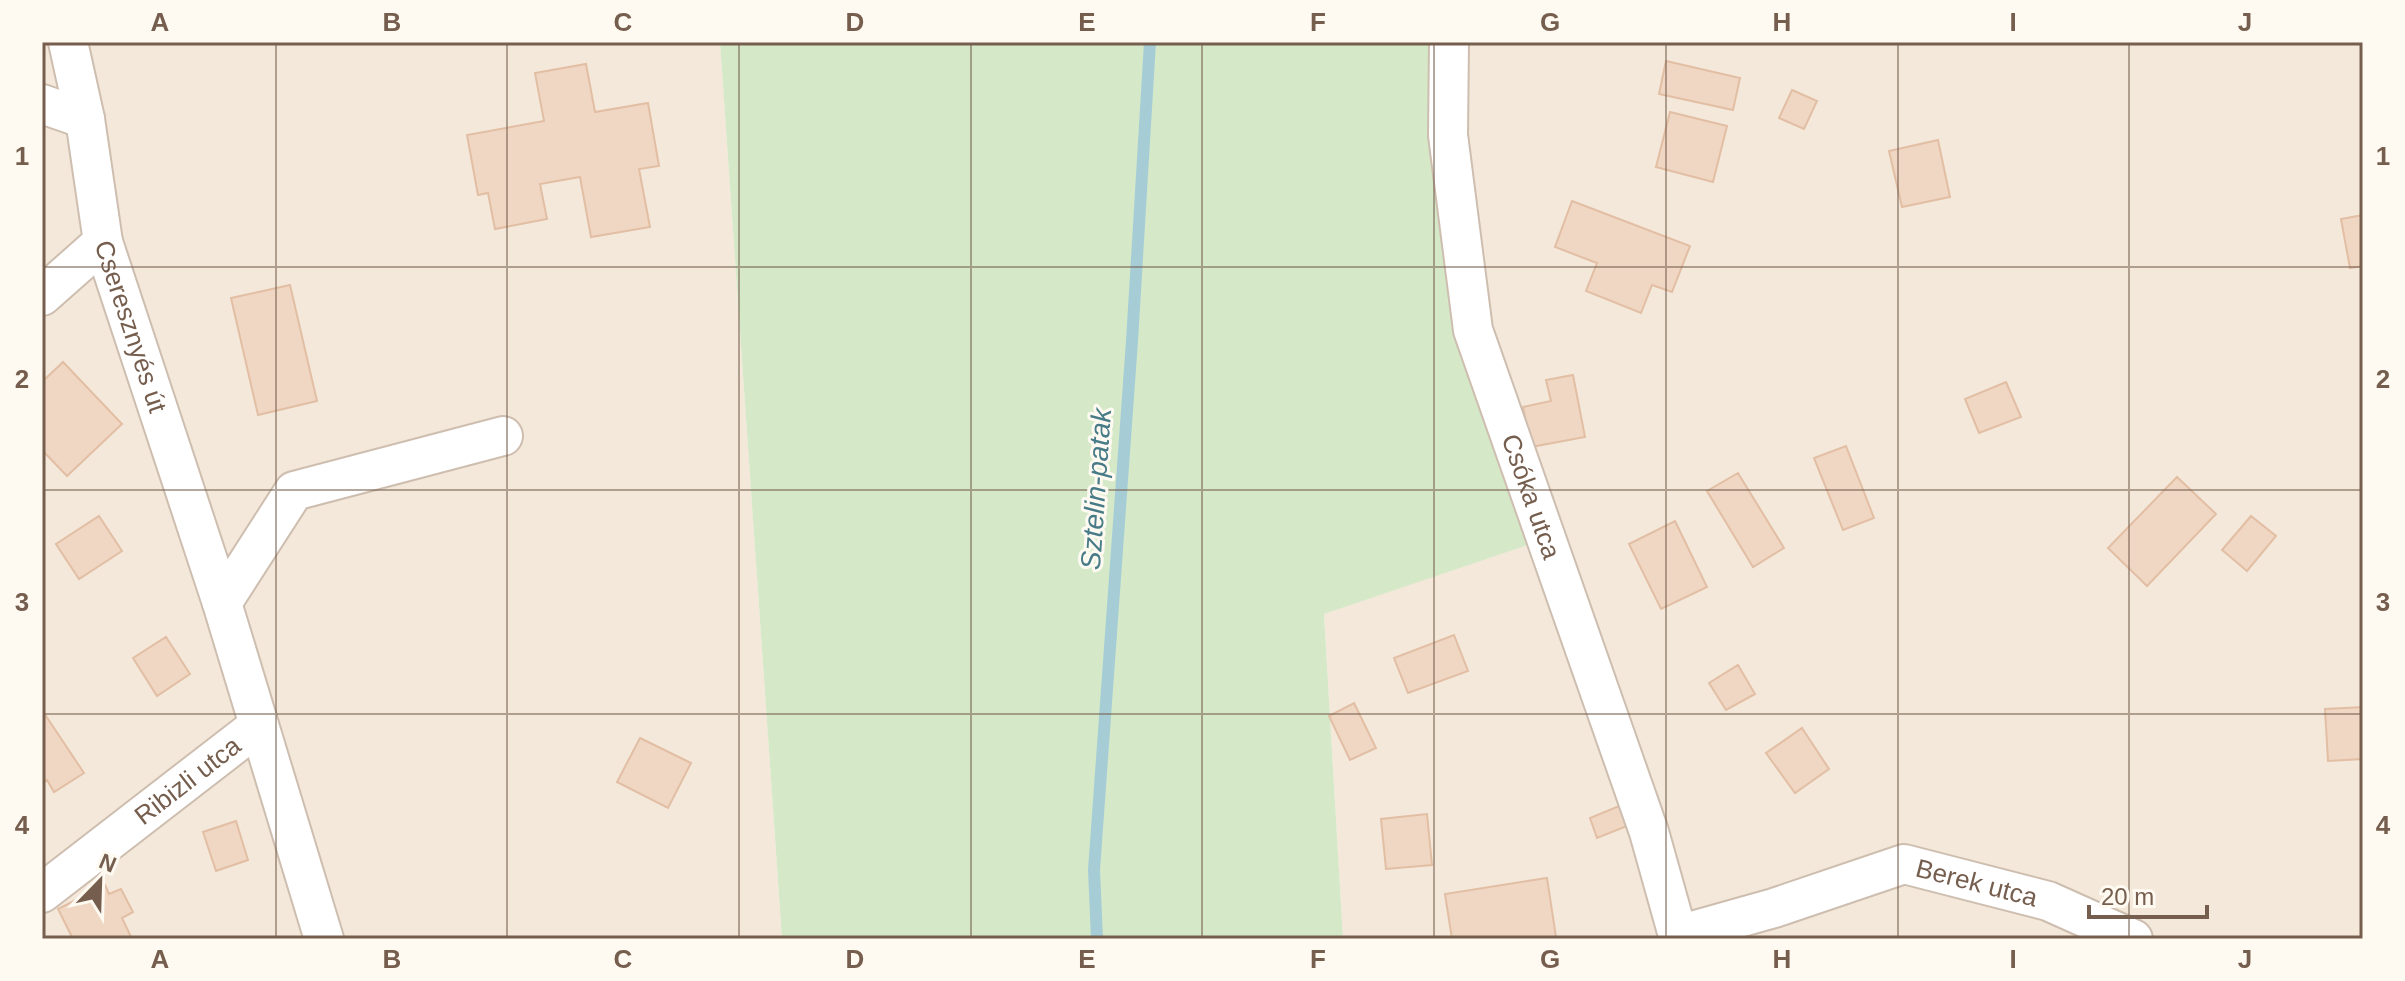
<svg xmlns="http://www.w3.org/2000/svg" width="2405" height="981" font-family="Helvetica,sans-serif">
<rect width="100%" height="100%" fill="#fcf6eb"/>
<path fill="#f3e8d9" d="M42 42H720L782 939H42Z
M1449 42H2363V939H1343L1324 614 1548 537 1473 330Z"/>
<path fill="#d5e9c9" d="M720 42H1449L1473 330 1548 538 1324 614 1343 939H782Z"/>
<g fill="none" stroke-linecap="round" stroke-linejoin="round">
<path stroke="#a6cdd6" stroke-width="12" d="M1097 939 1094 870 1132 341 1150 42"/>
</g>
<path fill="#f0d7c3" stroke="#e2bea4" stroke-width="2" d="M1666 61 1740 78 1733 110 1659 94Z
M586 64 595 112 648 103 659 166 639 169 650 227 591 237 580 177 540 184 547 219 495 229 488 193 478 195 467 135 544 121 535 73Z
M1792 90 1817 101 1804 129 1779 118Z
M1670 112 1727 126 1713 182 1656 167Z
M1938 140 1950 197 1902 207 1889 151Z
M1572 201 1690 246 1672 292 1652 285 1641 313 1586 291 1597 263 1555 247Z
M2363 215V266L2350 268 2341 219Z
M290 285 317 401 258 415 231 298Z
M63 362 122 424 67 476 42 450V382Z
M1573 375 1585 437 1531 447 1523 407 1551 401 1546 380Z
M2006 382 2021 417 1979 433 1965 399Z
M1846 446 1874 518 1843 530 1814 458Z
M1738 473 1784 548 1753 567 1707 491Z
M2177 477 2216 514 2147 586 2108 548Z
M99 516 122 551 79 579 56 544Z
M2251 516 2276 536 2247 571 2222 550Z
M1675 521 1707 587 1661 609 1629 544Z
M1454 635 1468 671 1408 693 1394 658Z
M166 637 190 674 157 696 133 658Z
M1738 665 1755 694 1726 710 1709 683Z
M1354 703 1376 748 1350 760 1329 716Z
M2363 707V759L2328 761 2325 709Z
M44 713 84 773 54 792 47 780 42 783V715Z
M1802 728 1829 769 1795 793 1766 753Z
M640 738 691 763 668 808 617 782Z
M1619 806 1627 826 1597 838 1590 818Z
M1427 814 1432 865 1386 869 1381 819Z
M236 821 248 860 216 871 203 832Z
M1547 878 1556 937 1452 939 1445 894Z
M105 885 109 894 121 889 133 912 122 918 132 939H73L58 909Z"/>
<g fill="none" stroke-linecap="round" stroke-linejoin="round">
<defs>
<g id="street">
<path id="s1" d="M68 42 85 119 103 242 222 603 324 939"/>
<path id="s2" d="M1449 42 1448 135 1473 330 1649 832 1679 939"/>
<path d="M42 104 85 119"/>
<path d="M42 296 103 242"/>
<path d="M222 603 294 491 503 436"/>
<path id="s3" d="M42 893 258 726"/>
<path id="s4" d="M1678 935 1774 908 1904 864 2048 901 2133 939"/>
</g>
</defs>
<use href="#street" stroke="#cebeb0" stroke-width="42"/>
<use href="#street" stroke="#fff" stroke-width="38"/>
</g>
<path fill="none" stroke="#765e4e" stroke-width="2" stroke-opacity="0.55" d="M276 42V939M507 42V939M739 42V939M971 42V939M1202 42V939M1434 42V939M1666 42V939M1898 42V939M2129 42V939M42 267H2363M42 490H2363M42 714H2363"/>
<g text-anchor="middle" dominant-baseline="central" stroke-width="6" stroke-linejoin="round" paint-order="stroke">
<g font-size="26" fill="#765e4e" stroke="#fefaf1">
<text stroke="none"><textPath href="#s1" startOffset="292">Cseresznyés út</textPath></text>
<text stroke="none"><textPath href="#s2" startOffset="466">Csóka utca</textPath></text>
<text stroke="none"><textPath href="#s3" startOffset="184">Ribizli utca</textPath></text>
<text stroke="none"><textPath href="#s4" startOffset="312">Berek utca</textPath></text>
</g>
<g font-size="28" font-style="italic" fill="#487b88" stroke="#fefaf1">
<text transform="translate(1096 489) rotate(-86)">Sztelin-patak</text>
</g>
</g>
<rect width="2405" height="981" fill="none" stroke="#fefaf1" stroke-width="88"/>
<g transform="translate(100 881) rotate(23)" stroke="#fefaf1" stroke-width="6" paint-order="stroke">
<path d="M0-6L14 30L0 20L-14 30Z" fill="#765e4e"/>
<text y="-12" font-size="22" font-weight="bold" text-anchor="middle" fill="#765e4e">N</text>
</g>
<path d="M2089 905v12h118v-12" fill="none" stroke="#765e4e" stroke-width="4"/>
<text x="2101" y="905" font-size="24" fill="#765e4e" stroke="#fefaf1" stroke-width="6" paint-order="stroke">20 m</text>
<rect x="44" y="44" width="2317" height="893" fill="none" stroke="#765e4e" stroke-width="3"/>
<g font-size="26" text-anchor="middle" font-weight="bold" fill="#765e4e">
<text x="160" y="31">A</text>
<text x="392" y="31">B</text>
<text x="623" y="31">C</text>
<text x="855" y="31">D</text>
<text x="1087" y="31">E</text>
<text x="1318" y="31">F</text>
<text x="1550" y="31">G</text>
<text x="1782" y="31">H</text>
<text x="2013" y="31">I</text>
<text x="2245" y="31">J</text>
<text x="22" y="165">1</text>
<text x="2383" y="165">1</text>
<text x="22" y="388">2</text>
<text x="2383" y="388">2</text>
<text x="22" y="611">3</text>
<text x="2383" y="611">3</text>
<text x="22" y="834">4</text>
<text x="2383" y="834">4</text>
<text x="160" y="968">A</text>
<text x="392" y="968">B</text>
<text x="623" y="968">C</text>
<text x="855" y="968">D</text>
<text x="1087" y="968">E</text>
<text x="1318" y="968">F</text>
<text x="1550" y="968">G</text>
<text x="1782" y="968">H</text>
<text x="2013" y="968">I</text>
<text x="2245" y="968">J</text>
</g>
</svg>
